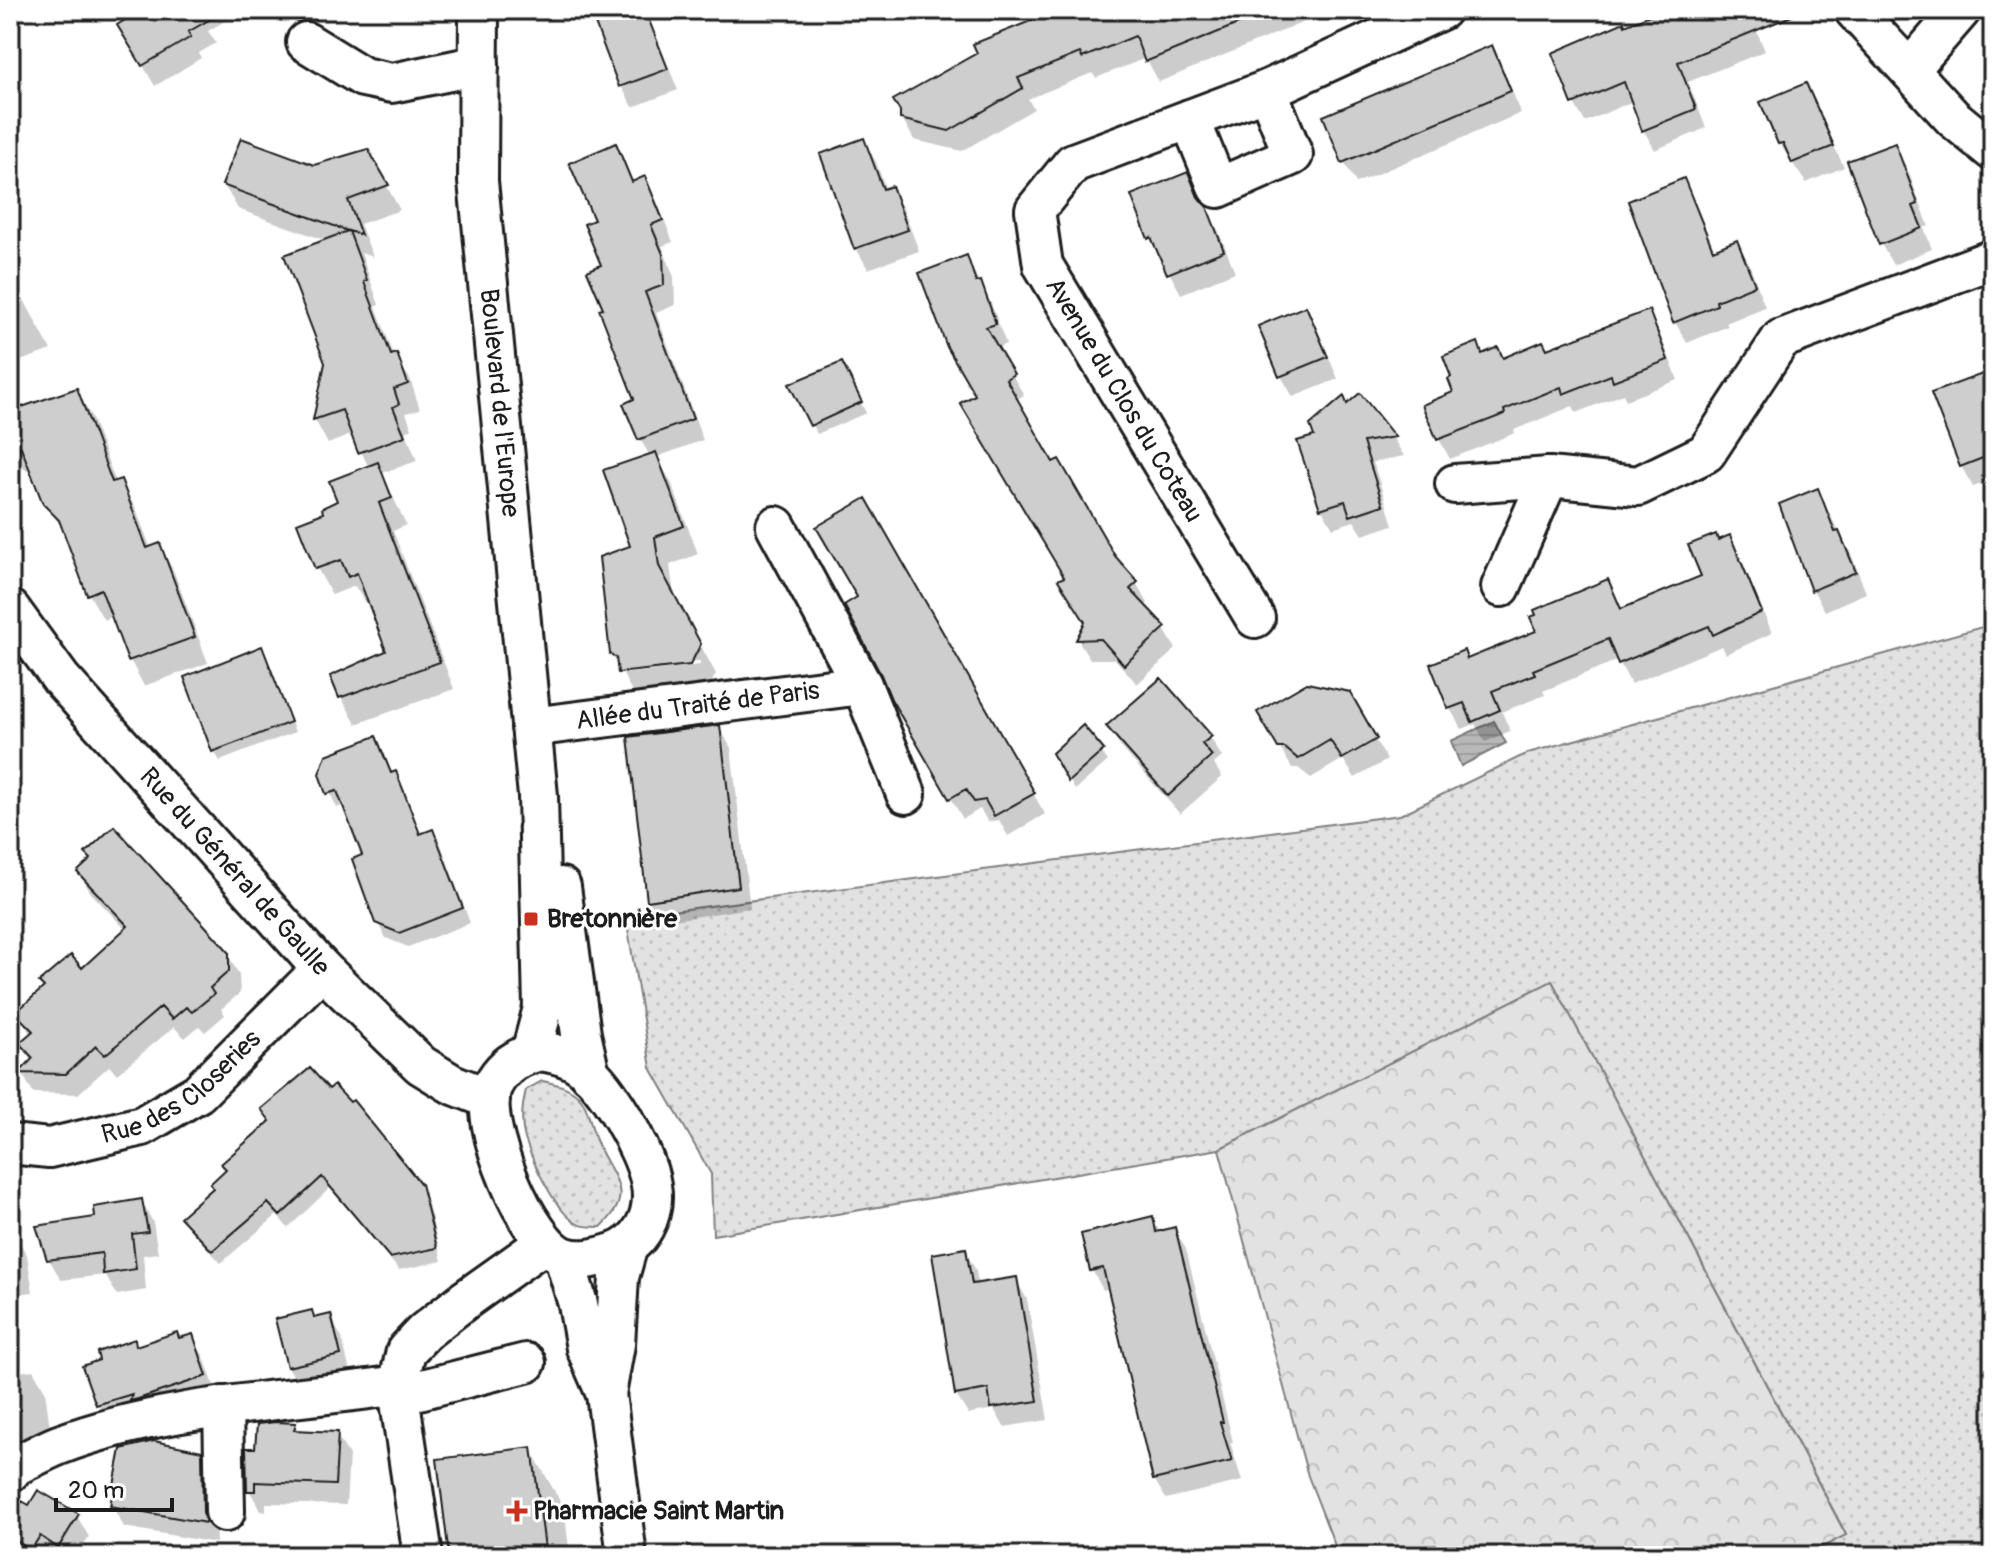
<svg xmlns="http://www.w3.org/2000/svg" width="2003" height="1566" font-family="Pangolin,sans-serif">
<defs>
<pattern id="green-dots" width="8" height="8" patternUnits="userSpaceOnUse" patternTransform="scale(2)"><rect width="8" height="8" fill="#e2e2e2"/><path d="M2 2h.1M6 6h.1" fill="none" stroke="#c1c1c1" stroke-width="1.8" stroke-linecap="round"/></pattern>
<pattern id="forest-crowns" width="20" height="18" patternUnits="userSpaceOnUse" patternTransform="scale(2)"><rect width="20" height="18" fill="#e2e2e2"/><path d="M2 6a3 3 0 1 1 6 0M12 15a3 3 0 1 1 6 0" fill="none" stroke="#c1c1c1"/></pattern>
<pattern id="water-rules" width="6" height="5" patternUnits="userSpaceOnUse" patternTransform="scale(2)"><rect width="6" height="5" fill="#b8b8b8"/><path d="M0 2.5h6" fill="none" stroke="#9e9e9e"/></pattern>
</defs>
<rect width="100%" height="100%" fill="#fff"/>
<filter id="ink" filterUnits="userSpaceOnUse"><feTurbulence type="fractalNoise" baseFrequency=".0125" numOctaves="2"/><feDisplacementMap in="SourceGraphic" scale="16" xChannelSelector="R" yChannelSelector="G"/><feConvolveMatrix kernelMatrix="1 2 1 2 8 2 1 2 1" color-interpolation-filters="sRGB"/></filter>
<g filter="url(#ink)">
<path fill="url(#green-dots)" stroke="#7f7f7f" stroke-width="2" d="M1993 624V1556H1805L1846 1534 1552 981 1219 1149 713 1235 711 1174 651 1068 626 917 1400 815 1528 753Z
M542 1081C556 1084 572 1087 581 1099 589 1109 591 1128 596 1140 611 1177 638 1193 601 1227 593 1226 583 1228 576 1223 555 1210 533 1163 525 1139 520 1122 522 1106 526 1090Z"/>
<path fill="url(#forest-crowns)" stroke="#7f7f7f" stroke-width="2" d="M1552 981 1846 1535 1805 1556H1339L1308 1476 1219 1149Z"/>
<path fill="url(#water-rules)" stroke="#7a7a7a" stroke-width="2" d="M1494 721 1506 743 1461 766 1451 741Z"/>
<path fill="#0003" fill-rule="evenodd" d="M122 10H243L208 31 216 43 199 53 201 58 155 86 120 26 128 21Z
M602 10H645L678 90 633 107 621 86Z
M796 10H812L798 15Z
M1064 10H1333L1159 82 1146 58 1096 78 1092 73 1028 99 1034 109 962 151 914 140 902 118Z
M1667 10H1748L1765 51 1688 82 1706 128 1655 150 1644 131 1633 101 1585 122 1574 103 1554 54Z
M1491 48 1503 69 1521 113 1356 183 1344 162Z
M1805 86 1844 167 1806 183 1779 143Z
M864 141 876 162 886 190 891 188 903 209 919 251 868 269 856 248Z
M1894 145 1906 166 1929 226 1924 228 1932 249 1893 265 1881 244Z
M615 146 634 183 644 179 656 199 673 242 662 246 674 277 675 305 656 313 703 440 657 457 671 482 698 554 670 565 674 596 716 674 706 692 636 700 612 653 650 456 640 439 637 400 605 309 604 266 596 221ZM700 661V665L624 674V670Z
M367 151 400 210 360 224 373 257 361 253 379 305 376 306 394 356 410 379 420 409 406 413 412 428 406 432 417 461 382 473 406 525 393 531 454 689 356 724 341 697 389 652 369 601 365 603 355 586 332 595 317 568 326 514 340 503 369 468 353 434 328 444 315 420 327 363V241L238 209 224 185 314 167Z
M1187 174 1218 230 1235 272 1181 294 1150 238 1134 196Z
M1683 181 1695 202 1715 251 1737 242 1749 263 1765 307 1726 323 1728 326 1687 343 1675 322Z
M966 258 991 303 1006 344 996 348 1024 395 1015 400 1052 465 1113 557 1136 583 1148 603 1144 607 1164 629 1176 649 1137 684 1115 659H1090L1078 640 1087 623 977 396Z
M10 274 51 350 15 363 10 353Z
M1305 309 1317 330 1338 379 1293 397 1281 376 1260 328Z
M1648 312 1659 332 1678 380 1626 400 1623 394 1576 413 1573 406 1514 430 1515 433 1450 459 1439 439 1477 345 1483 356 1504 360 1547 351Z
M847 375 866 413 817 434 812 425Z
M1984 375 1993 391V480L1973 487 1961 466Z
M76 390 91 416 116 483 121 481 135 507 151 549 160 546 174 572 208 663 144 686 130 660 113 616 104 620 89 594 68 537 45 503 33 471 15 466 10 458V413Z
M1359 396 1393 438 1404 456 1373 462 1393 525 1363 535 1354 521 1333 528 1322 509 1300 442 1316 437Z
M1817 491 1851 554 1866 593 1825 611 1813 590Z
M865 501 1045 814 1008 836 999 820 988 822 980 809 963 819 893 698 859 598Z
M1729 538 1741 558 1772 633 1726 654 1722 646 1631 684 1618 660 1543 691 1545 695 1502 712 1510 731 1485 742 1475 724 1462 729 1450 709 1432 665 1468 661 1538 632 1607 581 1623 611 1703 577 1718 542Z
M262 649 295 732 220 761 214 751Z
M1349 694 1387 760 1355 778 1343 759 1311 778 1298 768H1292L1259 713Z
M1109 726 1210 737 1222 757 1214 764 1222 777 1180 814 1120 746Z
M719 727 731 748 750 908 661 922 649 901Z
M1083 728 1108 761 1075 790 1054 754Z
M376 738 392 774 395 773 404 788 421 835 432 831 441 845 470 923 408 947 386 938 377 922 364 856 344 805 337 808 321 774Z
M88 854 227 953 239 975 240 993 221 1009 225 1015 205 1032 199 1026 185 1038 174 1027 117 1074 109 1066 78 1094 33 1093 22 1073 32 1062 21 1044 31 1035 18 1013 45 989 41 983 82 970 126 930 91 893 79 873 92 861Z
M328 1092 419 1186 427 1200 442 1261 399 1270 330 1188 288 1228 277 1215 221 1263 190 1230 183 1217Z
M141 1201 153 1222 158 1253 143 1255 146 1290 117 1295 105 1275 61 1280 49 1259 97 1218Z
M1152 1219 1160 1233 1174 1229 1186 1249 1233 1442H1230L1242 1481 1166 1499 1154 1479 1110 1288 1103 1290 1092 1270Z
M10 1229H12L27 1255 33 1292 10 1295Z
M964 1250 976 1270 978 1285 1016 1280 1027 1299 1048 1420 1004 1427 994 1409 968 1414 956 1395Z
M311 1312 316 1320 330 1317 342 1338 351 1376 301 1388 288 1367 277 1320Z
M192 1336 204 1357 218 1397 110 1425 98 1404 102 1361 134 1342 137 1347Z
M33 1370 45 1391 51 1435 10 1441V1373Z
M295 1425 299 1432 336 1434 349 1455 346 1505 266 1503V1512L261 1511 249 1490 257 1450Z
M531 1450 564 1508 570 1556H451Z
M201 1453 213 1474 216 1543 124 1527 112 1506Z
M30 1508 77 1516 89 1537 77 1556H21L17 1554 10 1541V1524Z"/>
<path fill="#cecece" stroke="#1c1c1c" stroke-width="2" d="M141 10H226L188 32 191 37 142 66 117 25Z
M590 10H645L668 69 619 87Z
M1058 10H1270V11L1145 62 1135 36 1082 58 1080 53 1018 78 1023 88 949 131 900 119V111L893 100 977 53 973 44Z
M1662 10H1804V11L1678 62 1696 109 1642 131 1624 82 1572 104 1552 53 1624 22 1625 25Z
M1492 45 1511 91 1342 163 1323 116Z
M1806 83 1834 146 1792 163 1783 143 1778 144 1760 102Z
M241 138 314 165 368 149 389 185 348 200 361 235 349 231 367 280 364 282 391 355 397 353 408 384 394 389 399 404 393 407 405 436 358 453 342 410 313 420 325 363 284 255 348 231 222 185Z
M864 138 883 189 892 186 908 230 854 249 820 154Z
M616 143 632 182 645 176 663 220 651 225 663 254 664 285 645 292 693 419 638 440 623 404 634 399 599 309 603 308 587 271 601 265 584 224 594 220 569 163Z
M1895 143 1918 204 1913 206 1922 228 1879 245 1847 161Z
M1188 172 1198 197 1207 207 1224 251 1167 274 1151 237 1148 239 1131 195Z
M1684 178 1713 250 1737 240 1755 285 1716 301 1717 305 1673 323 1628 201Z
M967 255 976 282 981 281 996 324 986 327 1014 374 1006 379 1053 462 1059 459 1115 556 1138 582 1130 589 1166 627 1124 665 1101 639 1076 640 1085 622 1058 580 1064 577 960 403 975 395 947 347 919 273Z
M1306 306 1328 357 1279 377 1258 326Z
M1649 310 1668 360 1613 381 1611 375 1563 394 1561 387 1504 410 1505 414 1437 440 1422 405 1453 392 1448 379 1451 377 1443 356 1478 342 1482 354 1498 347 1503 358 1543 341 1547 349Z
M842 362 862 402 810 426 789 384Z
M1985 373 1993 394V454L1960 467 1931 393Z
M77 388 112 482 121 479 147 548 160 543 195 637 128 661 101 589 87 595 59 520 43 504 21 447 10 444V411Z
M1360 393 1395 437 1363 442 1383 505 1350 516 1345 501 1320 509 1297 441 1314 436 1310 425 1344 396 1347 404Z
M656 452 684 526 655 537 659 566 701 644 690 665 618 673 616 658 610 654 599 557 630 546 603 470Z
M378 462 392 498 379 503 440 662 339 698 330 676 386 651 357 573 348 577 341 560 315 569 297 523 323 513 322 508 337 501 329 481Z
M1818 488 1835 532 1839 531 1856 572 1811 591 1779 504Z
M866 498 1035 793 994 816 985 800 974 802 966 789 949 799 891 699 881 675 844 605 857 597 816 527Z
M1716 534 1718 540 1730 535 1762 612 1713 635 1709 626 1618 664 1608 639 1533 670 1535 674 1492 691 1500 710 1472 722 1464 703 1448 709 1430 664 1464 650 1467 659 1536 631 1530 617 1536 615 1534 610 1608 579 1621 609 1701 576 1688 545Z
M262 646 291 722 212 752 184 677Z
M1161 678 1212 736 1202 744 1212 756 1168 796 1106 726Z
M1307 683 1350 692 1377 739 1342 759 1330 740 1298 759 1285 748H1278L1257 712Z
M720 725 739 887 647 901 628 737Z
M1083 725 1104 750 1068 782 1052 753Z
M376 736 391 773 396 771 420 834 433 829 463 908 399 933 375 923 352 859 362 855 337 791 326 794 319 774 326 755Z
M114 826 229 952V971L210 988 214 994 192 1012 186 1007 172 1019 161 1007 105 1055 96 1046 66 1074 19 1073 33 1058 19 1043 33 1031 15 1013 44 987 39 982 71 955 82 968 128 926 77 872 91 859 85 853Z
M310 1068 329 1089 334 1085 350 1102 353 1100 421 1184 437 1248 390 1258 322 1177 280 1216 268 1203 212 1251 180 1217 213 1188 210 1184 226 1169 221 1164 270 1121 261 1109Z
M142 1199 148 1232 132 1234 136 1269 103 1274 102 1253 47 1260 36 1226 95 1217 94 1207Z
M1153 1216 1156 1232 1175 1227 1223 1422H1220L1232 1461 1153 1480 1103 1268 1090 1271 1081 1234Z
M966 1248 972 1284 1017 1277 1038 1401 991 1408 988 1389 955 1395 932 1254Z
M312 1310 314 1318 331 1314 341 1355 287 1367 275 1319Z
M177 1332 179 1338 193 1334 207 1376 138 1399 130 1401 132 1394 96 1405 82 1366 99 1360 97 1352 135 1339 136 1346Z
M276 1422 296 1423 294 1430 338 1432 335 1485 255 1482V1491H247L246 1448H255L257 1424Z
M154 1441 202 1451 203 1512 206 1523 110 1506 121 1449Z
M532 1447 546 1556H449L437 1459Z
M38 1490 79 1514 58 1548 40 1536 31 1550 10 1537V1520L22 1501 29 1505Z"/>
<g fill="none" stroke-linecap="round" stroke-linejoin="round">
<defs>
<g id="minor">
<path id="s1" d="M479 10 478 181 538 796 543 1008 531 1053"/>
<path d="M1854 10 1953 118 1993 151"/>
<path d="M306 42 363 77 392 83 479 65"/>
<path d="M1910 69 1961 10"/>
<path d="M1190 119 1218 188 1293 155 1267 90"/>
<path d="M1455 484 1549 477 1638 486 1706 453 1781 339 1993 259"/>
<path d="M776 526 862 685 906 794"/>
<path d="M1501 587 1549 477"/>
<path id="s2" d="M10 609 61 679 322 969 421 1065 452 1084 490 1099"/>
<path d="M1255 618 1043 265 1035 210 1073 163 1267 90 1441 10"/>
<path id="s3" d="M531 727 862 685"/>
<path d="M561 887 581 1034 590 1074"/>
<path d="M541 1051C553 1053 566 1056 576 1062 605 1079 646 1152 651 1185 656 1215 641 1244 613 1253 599 1258 579 1262 565 1257 528 1244 476 1121 493 1085 503 1065 521 1055 541 1051Z"/>
<path id="s4" d="M10 1144 49 1148 142 1126 198 1093 322 969"/>
<path d="M564 1257 578 1304 586 1348 606 1394 627 1556"/>
<path d="M606 1394 615 1344 619 1277 627 1249"/>
<path d="M399 1395 526 1363"/>
<path d="M223 1406 225 1512"/>
<path d="M10 1472 15 1466C30 1459 44 1451 59 1445 167 1404 285 1402 398 1385"/>
<path d="M423 1556 399 1395 398 1385 406 1351 424 1332 465 1300 545 1243"/>
</g>
</defs>
<use href="#minor" stroke="#1c1c1c" stroke-width="44"/>
<use href="#minor" stroke="#fff" stroke-width="38"/>
</g>
</g>
<g fill="#c8321e" stroke="#fff" stroke-width="3">
<rect x="523" y="911" width="16" height="16" rx="4"/>
<path d="M513 1499h8v8h8v8h-8v8h-8v-8h-8v-8h8z"/>
</g>
<g text-anchor="middle" dominant-baseline="central" stroke-width="6" stroke-linejoin="round" paint-order="stroke">
<g font-size="26" fill="#1c1c1c" stroke="#fff">
<text transform="translate(1124 400) rotate(59)">Avenue du Clos du Coteau</text>
<text stroke="none"><textPath href="#s1" startOffset="394">Boulevard de l'Europe</textPath></text>
<text stroke="none"><textPath href="#s3" startOffset="168">Allée du Traité de Paris</textPath></text>
<text stroke="none"><textPath href="#s2" startOffset="346">Rue du Général de Gaulle</textPath></text>
<text stroke="none"><textPath href="#s4" startOffset="188">Rue des Closeries</textPath></text>
</g>
<g font-size="26" font-weight="bold" fill="#1c1c1c" stroke="#fff" text-anchor="start">
<text x="547" y="919">Bretonnière</text>
<text x="533" y="1511">Pharmacie Saint Martin</text>
</g>
</g>
<rect width="2003" height="1566" fill="none" stroke="#fff" stroke-width="40"/>
<rect x="20" y="20" width="1963" height="1526" fill="none" stroke="#1c1c1c" stroke-width="3" filter="url(#ink)"/>
<path d="M56 1498v12h116v-12" fill="none" stroke="#1c1c1c" stroke-width="4"/>
<text x="68" y="1498" font-size="24" fill="#1c1c1c" stroke="#ffffff" stroke-width="6" paint-order="stroke">20 m</text>
</svg>
